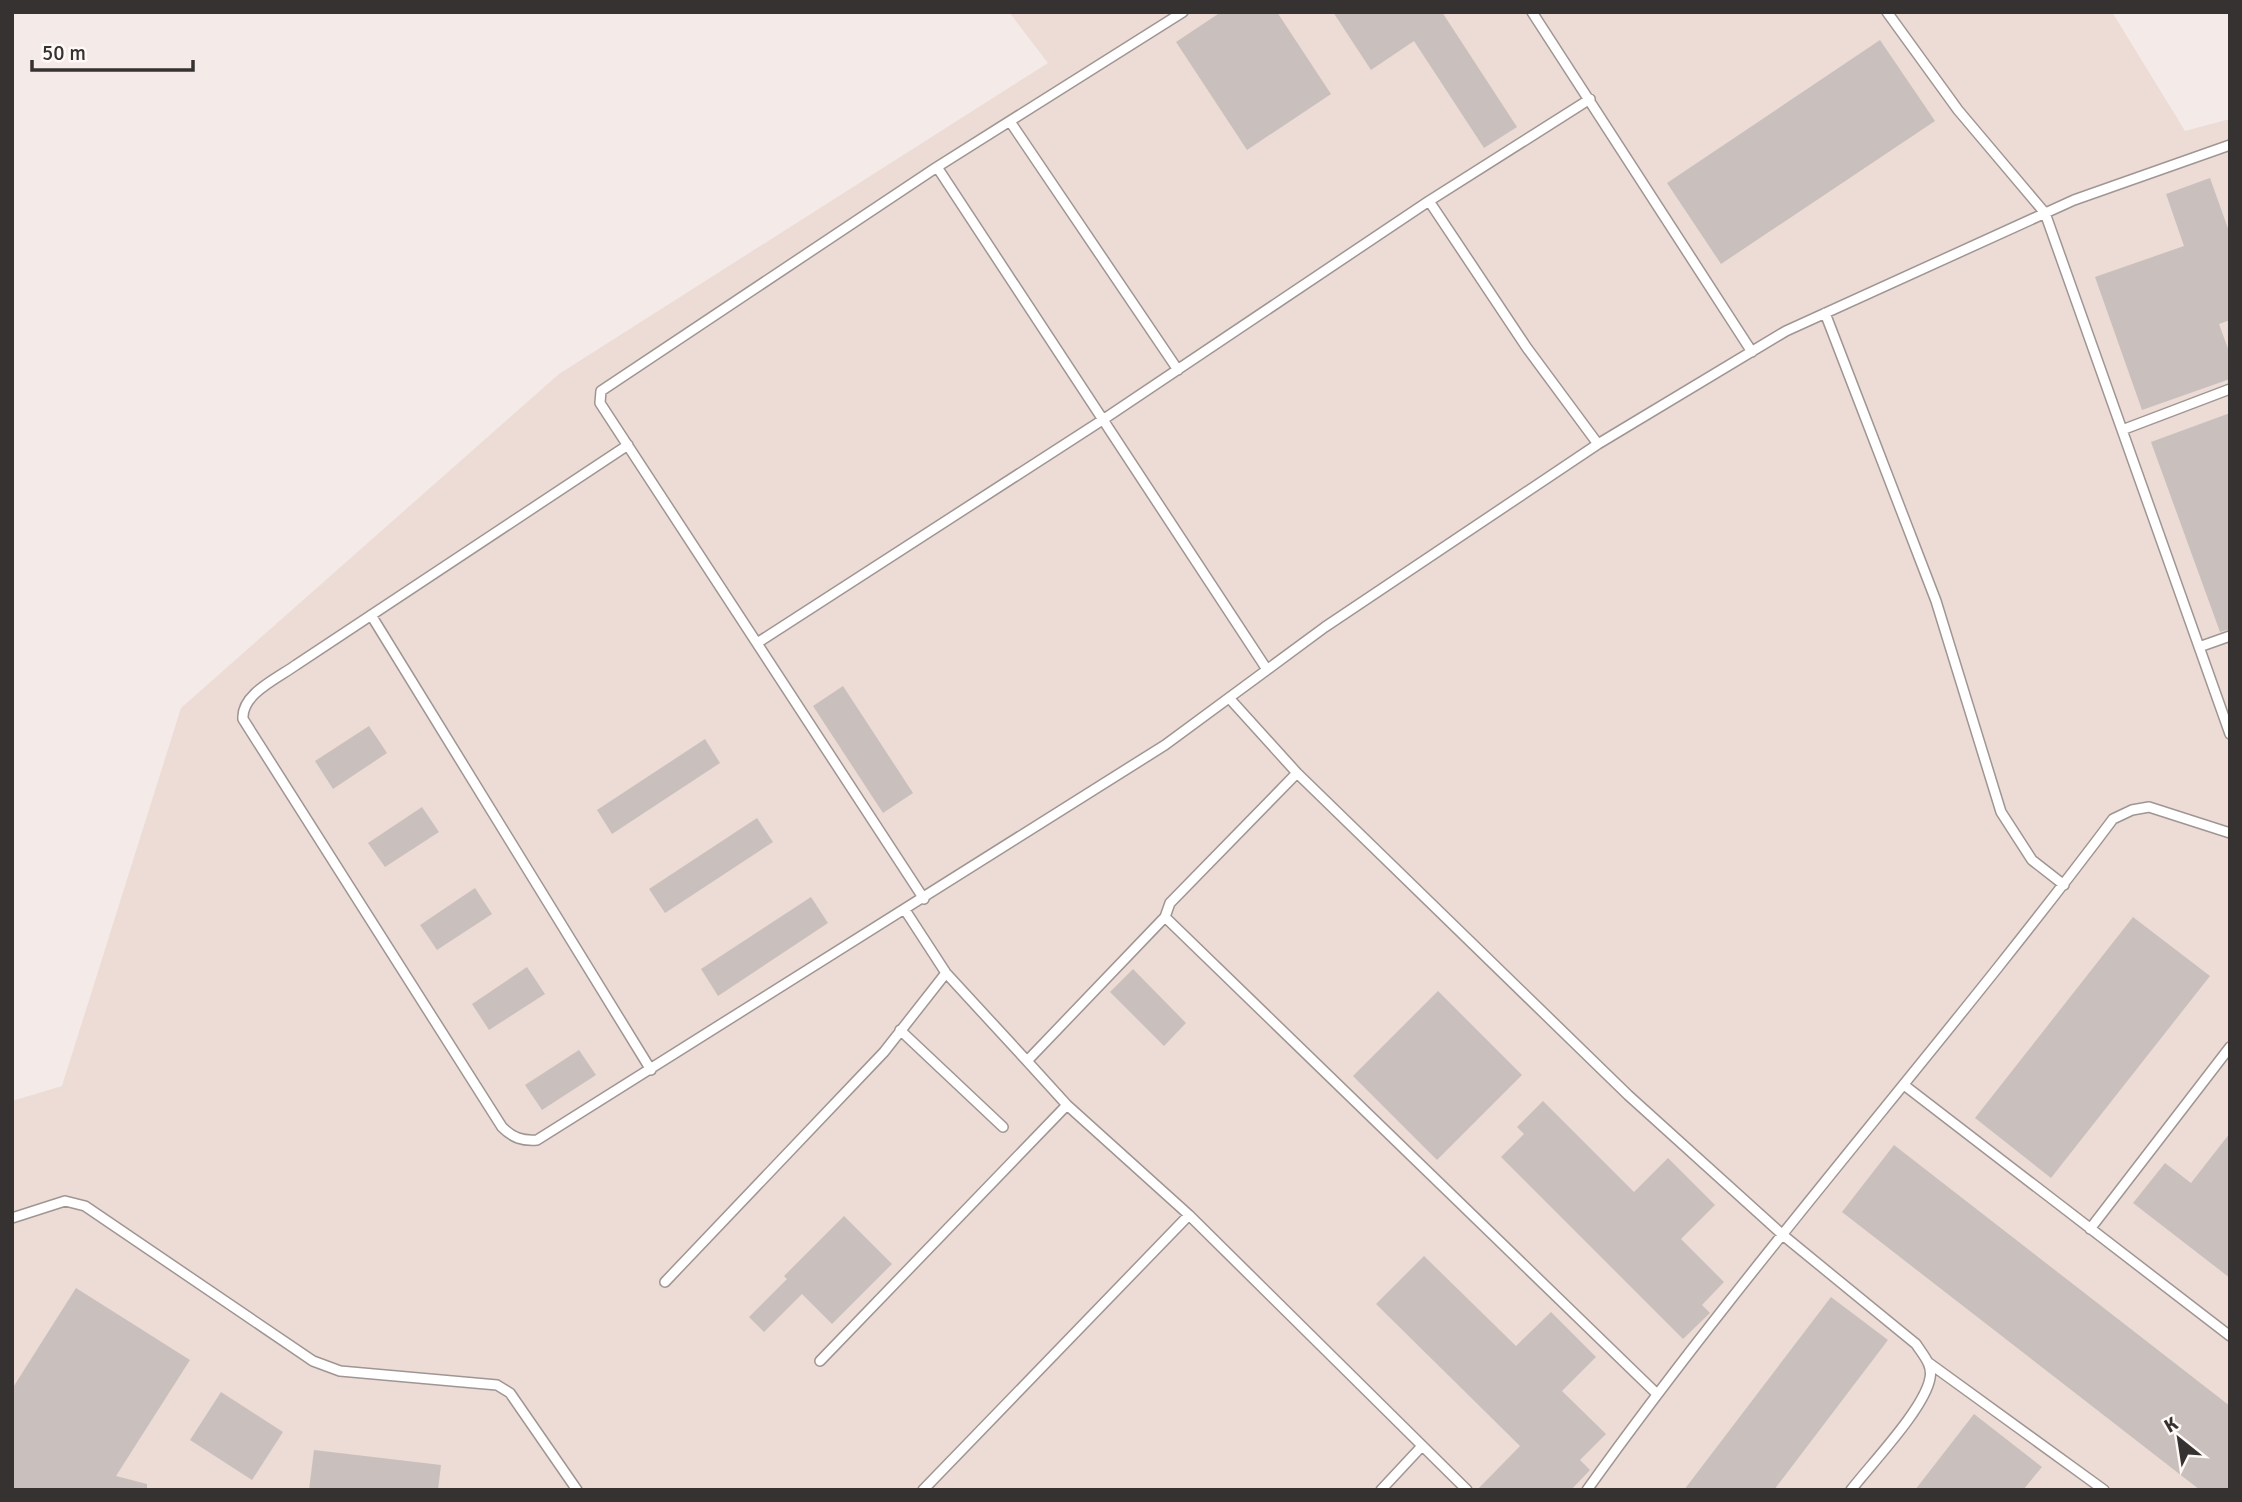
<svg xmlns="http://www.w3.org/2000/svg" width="2242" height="1502" font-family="Signika,sans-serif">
<rect width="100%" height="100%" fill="#f4eae7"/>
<path fill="#eddbd5" d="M1009 12H2112L2185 131 2230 119V1490H12V1101L62 1086 181 708 559 374 1048 63Z"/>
<path fill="#c9c0bd" d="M1221 12H1277L1331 94 1247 150 1176 42Z
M1333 12H1442L1517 127 1484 148 1414 41 1371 70Z
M1880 40 1935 121 1721 264 1667 183Z
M2210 178 2230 234V320L2219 324 2230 354V379L2142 410 2095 277 2184 246 2166 194Z
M2230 413V629L2220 632 2151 442Z
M843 686 913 793 883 813 813 706Z
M369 726 387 753 333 789 315 761Z
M705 739 720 763 612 834 597 810Z
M422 807 439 832 385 867 368 843Z
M757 818 773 842 665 913 649 889Z
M475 888 492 914 437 950 420 925Z
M811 897 828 923 718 996 701 969Z
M2133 917 2210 976 2051 1178 1975 1118Z
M527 967 545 994 489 1030 472 1004Z
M1133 969 1186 1023 1164 1046 1110 992Z
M1438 991 1522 1075 1437 1160 1353 1076Z
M579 1050 596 1075 542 1110 525 1085Z
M1543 1101 1634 1192 1668 1158 1715 1205 1681 1239 1724 1282 1702 1305 1710 1313 1683 1339 1501 1157 1524 1134 1517 1127Z
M2230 1133V1278L2133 1203 2165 1163 2191 1183Z
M1894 1145 2230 1406V1490H2200L1842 1212Z
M844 1216 892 1264 832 1324 802 1294 764 1332 749 1317 787 1279 784 1276Z
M1424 1256 1516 1346 1551 1312 1596 1357 1562 1391 1606 1434 1580 1460 1590 1470 1571 1490H1477L1520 1446 1376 1304Z
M76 1288 190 1360 116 1476 147 1484V1490H12V1389Z
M1831 1297 1888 1340 1774 1490H1684Z
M221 1392 283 1432 252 1480 190 1440Z
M1974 1414 2042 1467 2023 1490H1915Z
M314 1450 441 1465 438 1490H309Z"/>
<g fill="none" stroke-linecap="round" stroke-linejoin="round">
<defs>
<path id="service" d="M1532 12 1752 352
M1887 12 1958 110 2045 213 2230 734
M1011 123 1178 370
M937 167 1183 12
M1429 201 1527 348 1598 444
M1825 313 1936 601 2001 812 2032 860 2064 885
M2122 430 2230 389
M628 445 296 665C278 678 241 694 243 719L502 1127C513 1138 522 1141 537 1140L1165 745 1325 627 1598 444 1786 331 2074 200 2230 145
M371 615 651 1070
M757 643 1104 419 1429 201 1590 99
M2199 647 2230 636
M1230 699 1297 773 1628 1095 1784 1236 1916 1344C1923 1355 1933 1365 1930 1378 1925 1408 1871 1464 1851 1490
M1297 773 1170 903 1165 917 1027 1061 1067 1105 1189 1215 1467 1490
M924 899 600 403 601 391 937 167 1266 668
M905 910 946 973 1027 1061
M1165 917 1656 1393
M900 1030 1003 1127
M1904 1085 2230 1336
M12 1218 65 1201 85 1206 313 1361 340 1371 497 1385 510 1393 577 1490
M2090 1229 2230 1047
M665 1282 884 1052 946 973
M820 1361 1067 1105
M1929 1363 2104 1490
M923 1490 1189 1215
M1381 1490 1422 1446
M1587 1490C1752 1259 1942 1047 2113 819L2132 810 2149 807 2230 833"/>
</defs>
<use href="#service" stroke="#9f9693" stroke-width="12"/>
<use href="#service" stroke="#fff" stroke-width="9"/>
</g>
<rect width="2242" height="1502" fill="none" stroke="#363231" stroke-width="28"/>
<g transform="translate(2179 1439) rotate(330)" stroke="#fef8f7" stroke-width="5" paint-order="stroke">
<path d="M0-5L12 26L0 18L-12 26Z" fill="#363231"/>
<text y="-10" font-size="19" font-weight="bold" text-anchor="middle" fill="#363231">K</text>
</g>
<path d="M32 60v10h161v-10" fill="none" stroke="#363231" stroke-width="3.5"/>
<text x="42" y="60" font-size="21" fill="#363231" stroke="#fef8f7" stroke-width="5" paint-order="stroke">50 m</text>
</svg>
